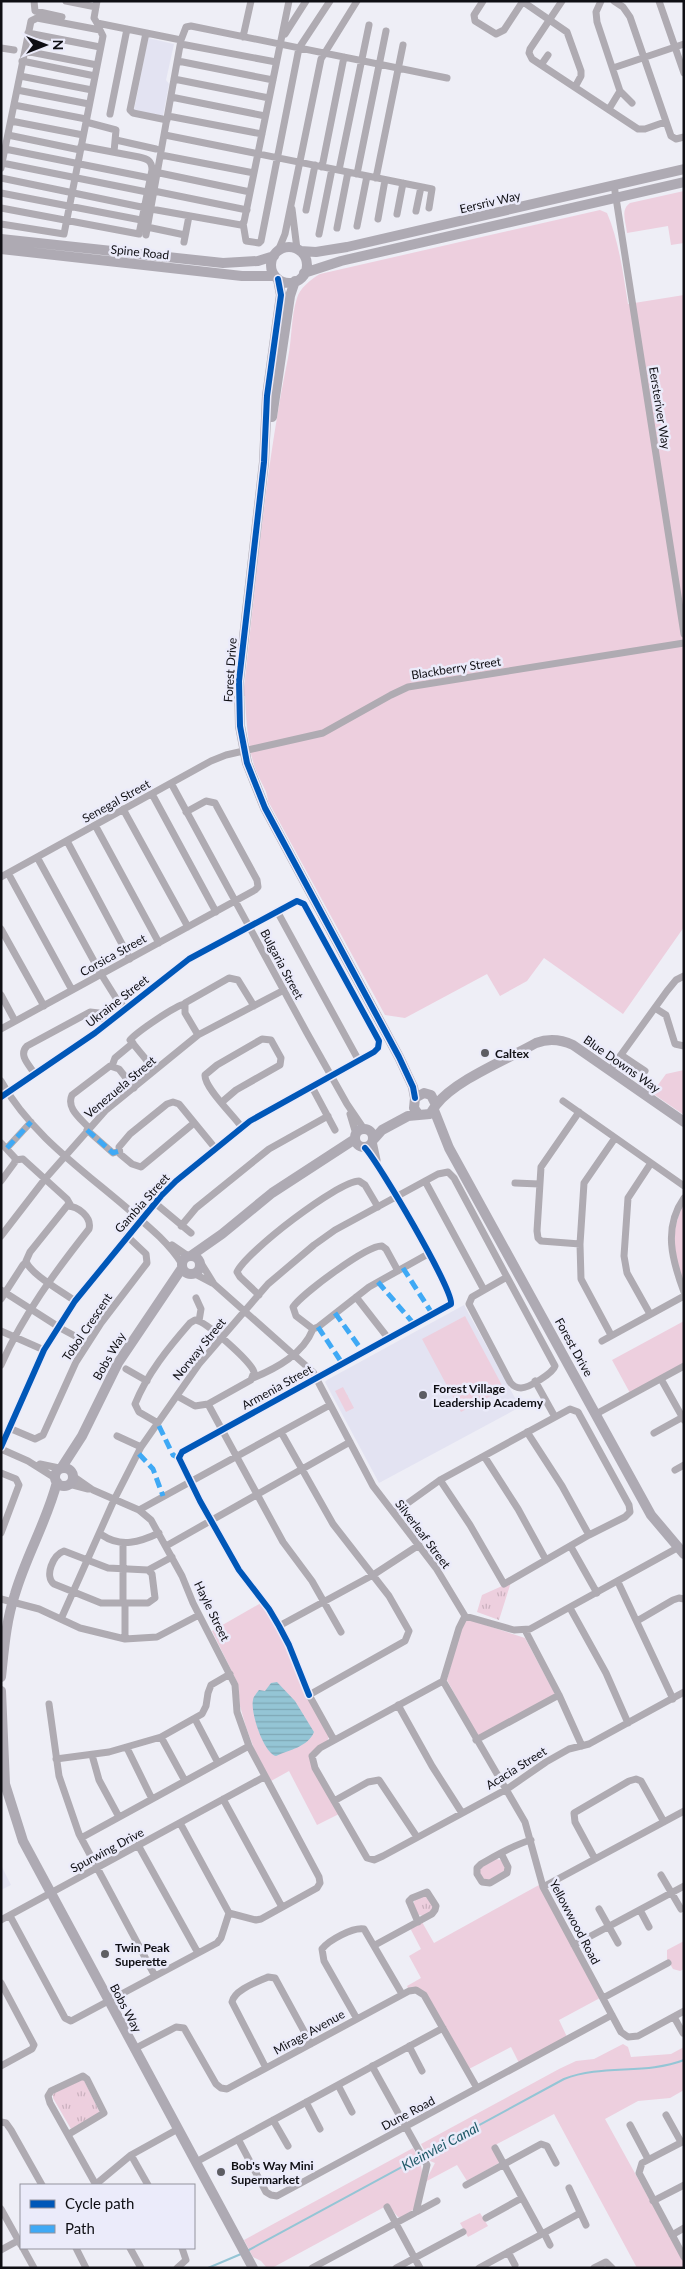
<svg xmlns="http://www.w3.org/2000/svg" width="685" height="2269" font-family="Lato,sans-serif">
<defs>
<pattern id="park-tufts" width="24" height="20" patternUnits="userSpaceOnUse" patternTransform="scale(1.25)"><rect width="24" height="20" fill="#edcfde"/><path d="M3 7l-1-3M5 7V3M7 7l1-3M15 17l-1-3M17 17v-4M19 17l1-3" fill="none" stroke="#cab1be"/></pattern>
<pattern id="water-rules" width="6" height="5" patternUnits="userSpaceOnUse" patternTransform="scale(1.25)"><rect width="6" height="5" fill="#94c5d5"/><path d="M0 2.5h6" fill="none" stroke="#7ea8b6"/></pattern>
</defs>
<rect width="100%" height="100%" fill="#eeeef6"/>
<path fill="#e3e3f2" d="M148 38 174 44 166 80 169 84 163 116 134 110Z
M464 1305 520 1407 379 1483 325 1382 327 1380Z
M1 1865 11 1885 1 1890Z"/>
<path fill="#edcfde" d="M684 191V243L671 245 668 226 627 233C626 222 620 210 630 203Z
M600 210 607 213C619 241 623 273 628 304L684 295V927L623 1014 544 958 527 981 500 996 487 974 405 1018 385 1015 268 801C267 790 262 785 258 775 248 755 246 719 245 696H243C256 584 265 469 288 358 292 339 291 316 297 298 300 288 311 279 320 274Z
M684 1070V1115L652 1093 666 1074Z
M684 1202V1284C672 1251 670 1234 684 1202Z
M465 1316 504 1389 461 1412 422 1339Z
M684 1321V1363L630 1393 612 1360Z
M261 1603 286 1645 329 1736 327 1742 310 1753 339 1814 317 1825 289 1771 271 1781 255 1751 246 1727 240 1706 238 1684 212 1631Z
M470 1620 525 1638 555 1694 478 1737 447 1680 461 1628 466 1621Z
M496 1859 501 1860 505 1866 504 1871 490 1880H486L480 1876V1868Z
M539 1885 600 1998 559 2020 568 2039 520 2065 511 2047 469 2069 426 1993 417 1988H408L407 1986 421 1978 409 1956 421 1949 410 1928 422 1922 434 1943Z
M684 1941V1969L680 1971 673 1969 667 1959V1950Z
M623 2044 628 2047 631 2057 671 2054 684 2047V2090L670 2098 638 2101 605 2119 684 2262V2268H637L554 2114 497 2144 495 2148 499 2163 467 2181 457 2165 425 2182 435 2163 430 2161 421 2144 559 2069 576 2061 594 2059Z
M413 2148C428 2174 422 2181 414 2209L402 2217H398L388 2205 272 2268H267L261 2261 253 2257 244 2240Z
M480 2213 488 2226 468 2237 460 2223Z"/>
<path fill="url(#park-tufts)" d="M343 1387 354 1408 346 1412 335 1391Z
M511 1582 499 1620 477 1612 482 1595Z
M413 1906a10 10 0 1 1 20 0a10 10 0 1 1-20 0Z
M83 2078 100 2113 71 2129 53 2098V2094Z"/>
<path fill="url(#water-rules)" d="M277 1682 295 1701 314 1732C308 1747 289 1750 276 1756 264 1754 250 1712 253 1700 253 1697 257 1693 259 1690L265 1691 271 1683Z"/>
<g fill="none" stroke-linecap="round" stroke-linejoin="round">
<path stroke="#94c5d5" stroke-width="2" d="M247 2251 564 2079C602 2064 646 2075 684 2060
M208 2268 241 2254"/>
<path stroke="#afabb2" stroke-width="7" d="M34 1 35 11 62 17
M66 1 96 7
M97 1 94 18 97 23 181 40
M483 1 474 15 475 21 496 34 504 30 523 1
M522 1 567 32 581 71V76L575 87
M562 1 530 49 529 53 532 59 638 129H645L665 122
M601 1 596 12 597 22 620 91 632 103
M614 1 623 7 630 17 671 136 676 139 684 137
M659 1 684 73
M28 33 100 47
M146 33 130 110 133 113 167 120
M285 34 306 1
M243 37 251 1
M181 44 276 62
M1 48 14 50
M25 51 97 65
M22 61 95 76
M178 61 273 80
M541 65 548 55
M613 68 684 44
M20 76 92 90
M174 79 269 98
M17 90 89 104
M171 97 265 116
M14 105 86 119
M609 109 620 91
M110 114 127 29
M168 116 262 134
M11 121 83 135
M86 122 116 130 114 152
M8 135 80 150
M165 135 432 189 429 208
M116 140 156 149
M5 149 150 178
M161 155 254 173
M2 163 147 192
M322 167 344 57
M1 168 31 21 37 18 100 30 103 36 64 234 1 224
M339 170 369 25
M155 172 250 192
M357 174 386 31
M1 178 151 209 241 225 244 222 289 1
M376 178 403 45
M614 185 684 634
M154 191 247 210
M1 193 141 220
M1 208 139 234 152 170C152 161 148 159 139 157L81 146
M292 209 297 249
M306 210 315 165
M416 211 421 187
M397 214 403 183
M378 219 385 180
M243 223 246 241 259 243 261 241 299 48 330 1
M357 226 367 176
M147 227 185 235
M337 228 348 172
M319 234 332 169
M146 235 181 40 186 27 191 26 447 78
M184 242 189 216
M278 251 285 234 321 59 357 1
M171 783 307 1033 347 1104 364 1129
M152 794 216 912
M123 809 188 927
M95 825 159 943
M67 841 130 959
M37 857 101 974 116 998 126 1009
M8 873 72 990
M1 877 211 761 226 755 323 733 391 695 408 687 684 643
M277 911 359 1061
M1 929 44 1006
M1 995 15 1021
M655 1008 666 1015 675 1044 684 1046
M1 1029 255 890 258 887 257 880 215 803 206 801 186 812
M198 1035 185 1013V1003L229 978 238 980 254 1006
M621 1055 645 1071
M112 1066 115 1058 133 1043
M153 1068 130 1040C137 1032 176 1005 185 1004
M610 1070 667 991 676 980 684 976
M35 1074C29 1065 18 1055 27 1046L90 1012 99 1013 107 1024
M1 1081C30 1134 84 1171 128 1209 148 1226 168 1242 182 1264
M312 1087 335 1130
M1 1097 95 1033 189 959 297 901 304 904 379 1041 378 1048 374 1052 250 1121 176 1181 161 1196 75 1301 44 1350 1 1447
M563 1101 684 1186
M222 1102 236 1090 280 1065 281 1058 271 1040 262 1039 217 1065 205 1075C204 1087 232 1114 240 1125L242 1127
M579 1112 541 1167 537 1231 538 1238 541 1241 580 1244
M350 1114 356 1134
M194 1123 141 1167 132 1164 120 1154 119 1147 130 1134 167 1104 173 1102 179 1104 215 1148
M89 1128C80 1118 66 1108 72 1095L110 1066 119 1069 134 1088
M87 1130 113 1153 119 1151
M373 1141 377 1160
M1 1143 15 1158V1162L1 1181
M7 1148 31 1122
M15 1160 23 1159 67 1199 71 1206
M425 1181 484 1290
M515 1183 539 1184
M684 1198C663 1228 672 1260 684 1292
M155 1203 191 1233
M181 1226 196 1208 269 1149 328 1116
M1 1236 45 1179 106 1110 198 1035 284 990
M172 1245 188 1256
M201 1263 214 1284 313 1372 373 1486 436 1568 465 1616 514 1630 530 1629 679 1547
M195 1274 212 1283
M507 1277 555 1366C553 1373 529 1388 521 1388 516 1388 513 1386 510 1382L469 1304 472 1297Z
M1 1290 62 1329 88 1343
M259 1295 240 1277 237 1272C246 1252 338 1181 359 1181L365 1185 378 1207
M356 1297 388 1338
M196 1298 201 1309 199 1321
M1 1299 23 1265 26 1262
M650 1314 627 1273 624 1256 628 1198 651 1163
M313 1329 296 1316 293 1307C302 1294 367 1245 382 1246L386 1249 398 1271
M1 1331 44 1350
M611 1335 581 1279 580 1244 584 1183 615 1138
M602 1341 684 1296
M1 1365C23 1315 55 1272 89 1229 92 1217 78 1206 67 1206L30 1252 26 1261C30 1274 63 1292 75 1301
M126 1369 147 1381
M253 1378C277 1368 303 1354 313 1329L318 1327 369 1287 428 1254
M661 1379 684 1420
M535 1381 555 1417
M177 1396 195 1406 208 1404 283 1542 312 1581 341 1632
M596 1414 684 1366
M158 1423 139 1412 135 1404C147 1374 169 1347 190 1323L195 1320C206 1321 251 1362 254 1372L251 1380 208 1404
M9 1428 35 1439 43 1435 76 1362 101 1323 147 1263 146 1254 127 1236
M281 1432 333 1524 389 1596 409 1631 405 1641 309 1695 334 1740
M527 1432 562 1486 589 1535
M654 1433 683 1417
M117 1436 141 1447
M1 1449 28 1461 55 1478
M484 1456 518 1509 546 1560
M40 1464 59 1468
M675 1470 684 1465
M1 1473 16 1479 19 1485 1 1533
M73 1476 93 1490 139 1510 151 1520 182 1576 193 1603 235 1685 237 1712 249 1746 319 1877 320 1883 317 1888 261 1919 256 1920 229 1913
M69 1484 88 1489
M139 1510 330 1405
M394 1513 440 1480 570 1409 578 1412 629 1505 630 1512 625 1517 589 1535 504 1584 470 1525 440 1480
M102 1535C121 1548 140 1542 159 1533
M123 1543V1603
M166 1546 350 1442
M571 1547 597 1593
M64 1551 108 1568 148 1570 152 1574 155 1598 148 1603H101L54 1584C44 1576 53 1555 64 1551Z
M148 1570 172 1557
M618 1582 673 1699
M1 1599 39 1609 80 1628 125 1639 157 1637 199 1615
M570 1608 606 1673 628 1723
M465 1616 459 1628 443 1681 320 1748 312 1756 315 1768 367 1858 374 1860 383 1856 507 1789 546 1762 569 1749 589 1744 684 1692
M61 1619 114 1500 141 1447 199 1364 268 1284 314 1245 335 1230 438 1174 448 1172 454 1178 507 1277
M637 1621 673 1600 679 1598 684 1599
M279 1626 373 1575 419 1545
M525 1630 559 1695 582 1746
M125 1639V1603
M443 1681 525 1822 543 1887 621 2032 628 2037 638 2036 684 2011
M309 1695 289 1645 279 1626 269 1609 239 1570 200 1501 179 1458 182 1452 451 1304C454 1291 379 1163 365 1148
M49 1704 59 1776 79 1834 155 1976
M398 1705 432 1766 462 1813
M195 1719 218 1763
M161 1737 185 1781
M476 1740 559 1695
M127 1748 152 1799
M92 1755 99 1780 119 1817
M56 1759 109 1752 161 1737 202 1714 206 1706 208 1693 211 1685 230 1674
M223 1799 282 1907
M334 1801 368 1782 379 1780 417 1837
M180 1823 229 1913
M81 1838 249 1746
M138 1845 198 1953
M501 1853 508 1867 507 1873 490 1883 482 1882 477 1874V1868L481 1864C497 1855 513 1845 531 1840
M595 1859 575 1822 574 1813 629 1781 636 1779 641 1781 664 1822
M661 1875 681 1909
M543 1887 684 1811
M599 1909 618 1943
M640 1910 649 1927
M10 1916 65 2018 71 2021 217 1943 221 1938 229 1913
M1 1920 264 1777
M375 1945 432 1914 435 1910 436 1906 427 1892 412 1898 409 1901 418 1922
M574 1945 684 1886
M1 1983 34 2045 32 2049 1 2066
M603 1998 668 1963
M674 2017 683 2033
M357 2019 324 1961 322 1949C329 1940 353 1927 364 1929L402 1994
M409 2046 422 2071
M134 2049 176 2027 184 2028 216 2084 221 2088 227 2089 409 1991 416 1990 424 1995 477 2088
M372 2066 427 2165 416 2212
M266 2068 232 2002C234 1990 257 1982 268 1977L275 1978 311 2044
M338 2085 352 2112
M306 2102 320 2129
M666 2115 681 2142
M273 2120 288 2146
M1 2122 6 2123 11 2130 42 2185
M630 2125 648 2159
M69 2134 104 2113 87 2079 83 2076 51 2091 48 2096 50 2103 96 2185
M238 2139 266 2192 271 2195 277 2196 612 2015
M684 2141 642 2163 639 2173 684 2257
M131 2155 148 2185
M196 2162 443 2028
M95 2185 131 2155 178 2129
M466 2185 541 2144 547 2146 556 2163
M569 2188 586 2225
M653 2201 684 2185
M387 2207 420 2268
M1 2209 21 2245
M486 2218 522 2198
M544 2233 550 2245
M542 2234 580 2213
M672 2235 684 2228
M23 2248 34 2268
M76 2248 86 2268
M130 2248 141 2268
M1 2250 21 2239
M508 2252 515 2265
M177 2268 186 2260 182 2248
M312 2268 437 2201
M396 2268 463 2232
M479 2268 542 2234 495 2148
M594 2268 606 2262 612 2268"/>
<path stroke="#aeaab3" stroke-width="10" d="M1 239 223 263 258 261 274 256
M271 265a18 18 0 1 1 36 0a18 18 0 1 1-36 0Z
M1 249 242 276H275
M300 251 316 252 347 247 684 169
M304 273 341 261 684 182
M278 279 281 295 267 396 264 462 239 681 240 726 247 763 265 808 399 1057 413 1087 415 1098
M272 417 290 296 295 281
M436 1105C455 1080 508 1059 536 1043 549 1038 560 1039 573 1045L684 1122
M434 1110 449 1148 651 1515 684 1554
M355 1138a9 9 0 1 1 18 0a9 9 0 1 1-18 0Z
M374 1139 382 1130 408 1116 430 1114 436 1105 431 1095 424 1093 415 1098 414 1108 418 1114
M192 1255 222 1234 272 1193 355 1139
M182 1265a9 9 0 1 1 18 0a9 9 0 1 1-18 0Z
M62 1467 82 1436 118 1363 182 1268
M55 1477a9 9 0 1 1 18 0a9 9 0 1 1-18 0Z
M1 1677C4 1649 6 1621 15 1594 26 1556 47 1521 57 1482
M1 1691 5 1784 23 1841 253 2268"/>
<path stroke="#3fa9f5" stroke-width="5" stroke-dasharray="10 5" stroke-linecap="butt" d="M87 1130 113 1153 119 1151
M7 1148 31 1122
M403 1268 433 1315
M378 1282 414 1324
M335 1313 361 1349
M318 1327 340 1360
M159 1426 173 1455 179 1458
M139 1454 153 1469 163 1496"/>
<defs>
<path id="cycleway" d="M278 279 281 295 267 396 264 462 239 681 240 726 247 763 265 808 399 1057 413 1087 415 1098
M1 1097 95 1033 189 959 297 901 304 904 379 1041 378 1048 374 1052 250 1121 176 1181 161 1196 75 1301 44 1350 1 1447
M309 1695 289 1645 279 1626 269 1609 239 1570 200 1501 179 1458 182 1452 451 1304C454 1291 379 1163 365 1148"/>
</defs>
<use href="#cycleway" stroke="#ebebfa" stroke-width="9"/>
<use href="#cycleway" stroke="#0057b8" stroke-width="6"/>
</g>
<g fill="#5d5d63" stroke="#ebebfa" stroke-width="2">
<circle cx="485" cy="1053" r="5"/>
<circle cx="423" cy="1395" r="5"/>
<circle cx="105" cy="1954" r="5"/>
<circle cx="221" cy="2172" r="5"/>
</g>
<g text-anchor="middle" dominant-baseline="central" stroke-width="5" stroke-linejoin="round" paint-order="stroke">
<g font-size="12" fill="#0f0f14" stroke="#ebebfa">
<text transform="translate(490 202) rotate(-13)">Eersriv Way</text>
<text transform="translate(140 252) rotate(6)">Spine Road</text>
<text transform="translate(660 408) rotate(81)">Eersteriver Way</text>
<text transform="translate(456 668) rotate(-9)">Blackberry Street</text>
<text transform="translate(230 670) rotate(-86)">Forest Drive</text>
<text transform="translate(116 801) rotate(-29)">Senegal Street</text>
<text transform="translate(113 955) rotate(-29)">Corsica Street</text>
<text transform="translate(282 964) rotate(62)">Bulgaria Street</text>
<text transform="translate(117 1001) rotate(-38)">Ukraine Street</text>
<text transform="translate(622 1064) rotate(35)">Blue Downs Way</text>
<text transform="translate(120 1087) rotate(-40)">Venezuela Street</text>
<text transform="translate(142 1203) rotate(-48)">Gambia Street</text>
<text transform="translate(87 1327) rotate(-56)">Tobol Crescent</text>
<text transform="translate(574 1347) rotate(61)">Forest Drive</text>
<text transform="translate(199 1349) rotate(-51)">Norway Street</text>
<text transform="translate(109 1356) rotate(-60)">Bobs Way</text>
<text transform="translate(277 1387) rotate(-29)">Armenia Street</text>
<text transform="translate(423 1534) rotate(53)">Silverleaf Street</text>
<text transform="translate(212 1611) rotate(64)">Hayle Street</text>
<text transform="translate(516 1768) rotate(-32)">Acacia Street</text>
<text transform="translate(107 1850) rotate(-28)">Spurwing Drive</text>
<text transform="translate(575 1922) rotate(62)">Yellowwood Road</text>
<text transform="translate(126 2008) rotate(62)">Bobs Way</text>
<text transform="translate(309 2032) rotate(-29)">Mirage Avenue</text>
<text transform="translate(408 2113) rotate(-28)">Dune Road</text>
</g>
<g font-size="12" font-weight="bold" fill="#0f0f14" stroke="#ebebfa" text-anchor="start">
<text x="495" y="1053">Caltex</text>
<text x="433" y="1388">Forest Village<tspan x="433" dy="14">Leadership Academy</tspan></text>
<text x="115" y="1947">Twin Peak<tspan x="115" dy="14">Superette</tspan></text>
<text x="231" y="2165">Bob's Way Mini<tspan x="231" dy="14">Supermarket</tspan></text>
</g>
<g font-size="14" font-style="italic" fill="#1e5967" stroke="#ebebfa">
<text transform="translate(440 2146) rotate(-28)">Kleinvlei Canal</text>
</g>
</g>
<rect width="685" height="2269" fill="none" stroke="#0f0f14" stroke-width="5"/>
<rect x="20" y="2184" width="175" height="65" fill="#ebebfa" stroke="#93939e"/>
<rect x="30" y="2200" width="25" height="8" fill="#0057b8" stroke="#93939e"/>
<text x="65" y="2209" font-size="15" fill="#0f0f14">Cycle path</text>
<rect x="30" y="2225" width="25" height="8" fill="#3fa9f5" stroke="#93939e"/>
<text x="65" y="2234" font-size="15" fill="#0f0f14">Path</text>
<g transform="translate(45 45) rotate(90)" stroke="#ebebfa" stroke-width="4" paint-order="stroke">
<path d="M0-4L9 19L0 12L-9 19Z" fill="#0f0f14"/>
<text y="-8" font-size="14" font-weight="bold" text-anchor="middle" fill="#0f0f14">N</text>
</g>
</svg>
